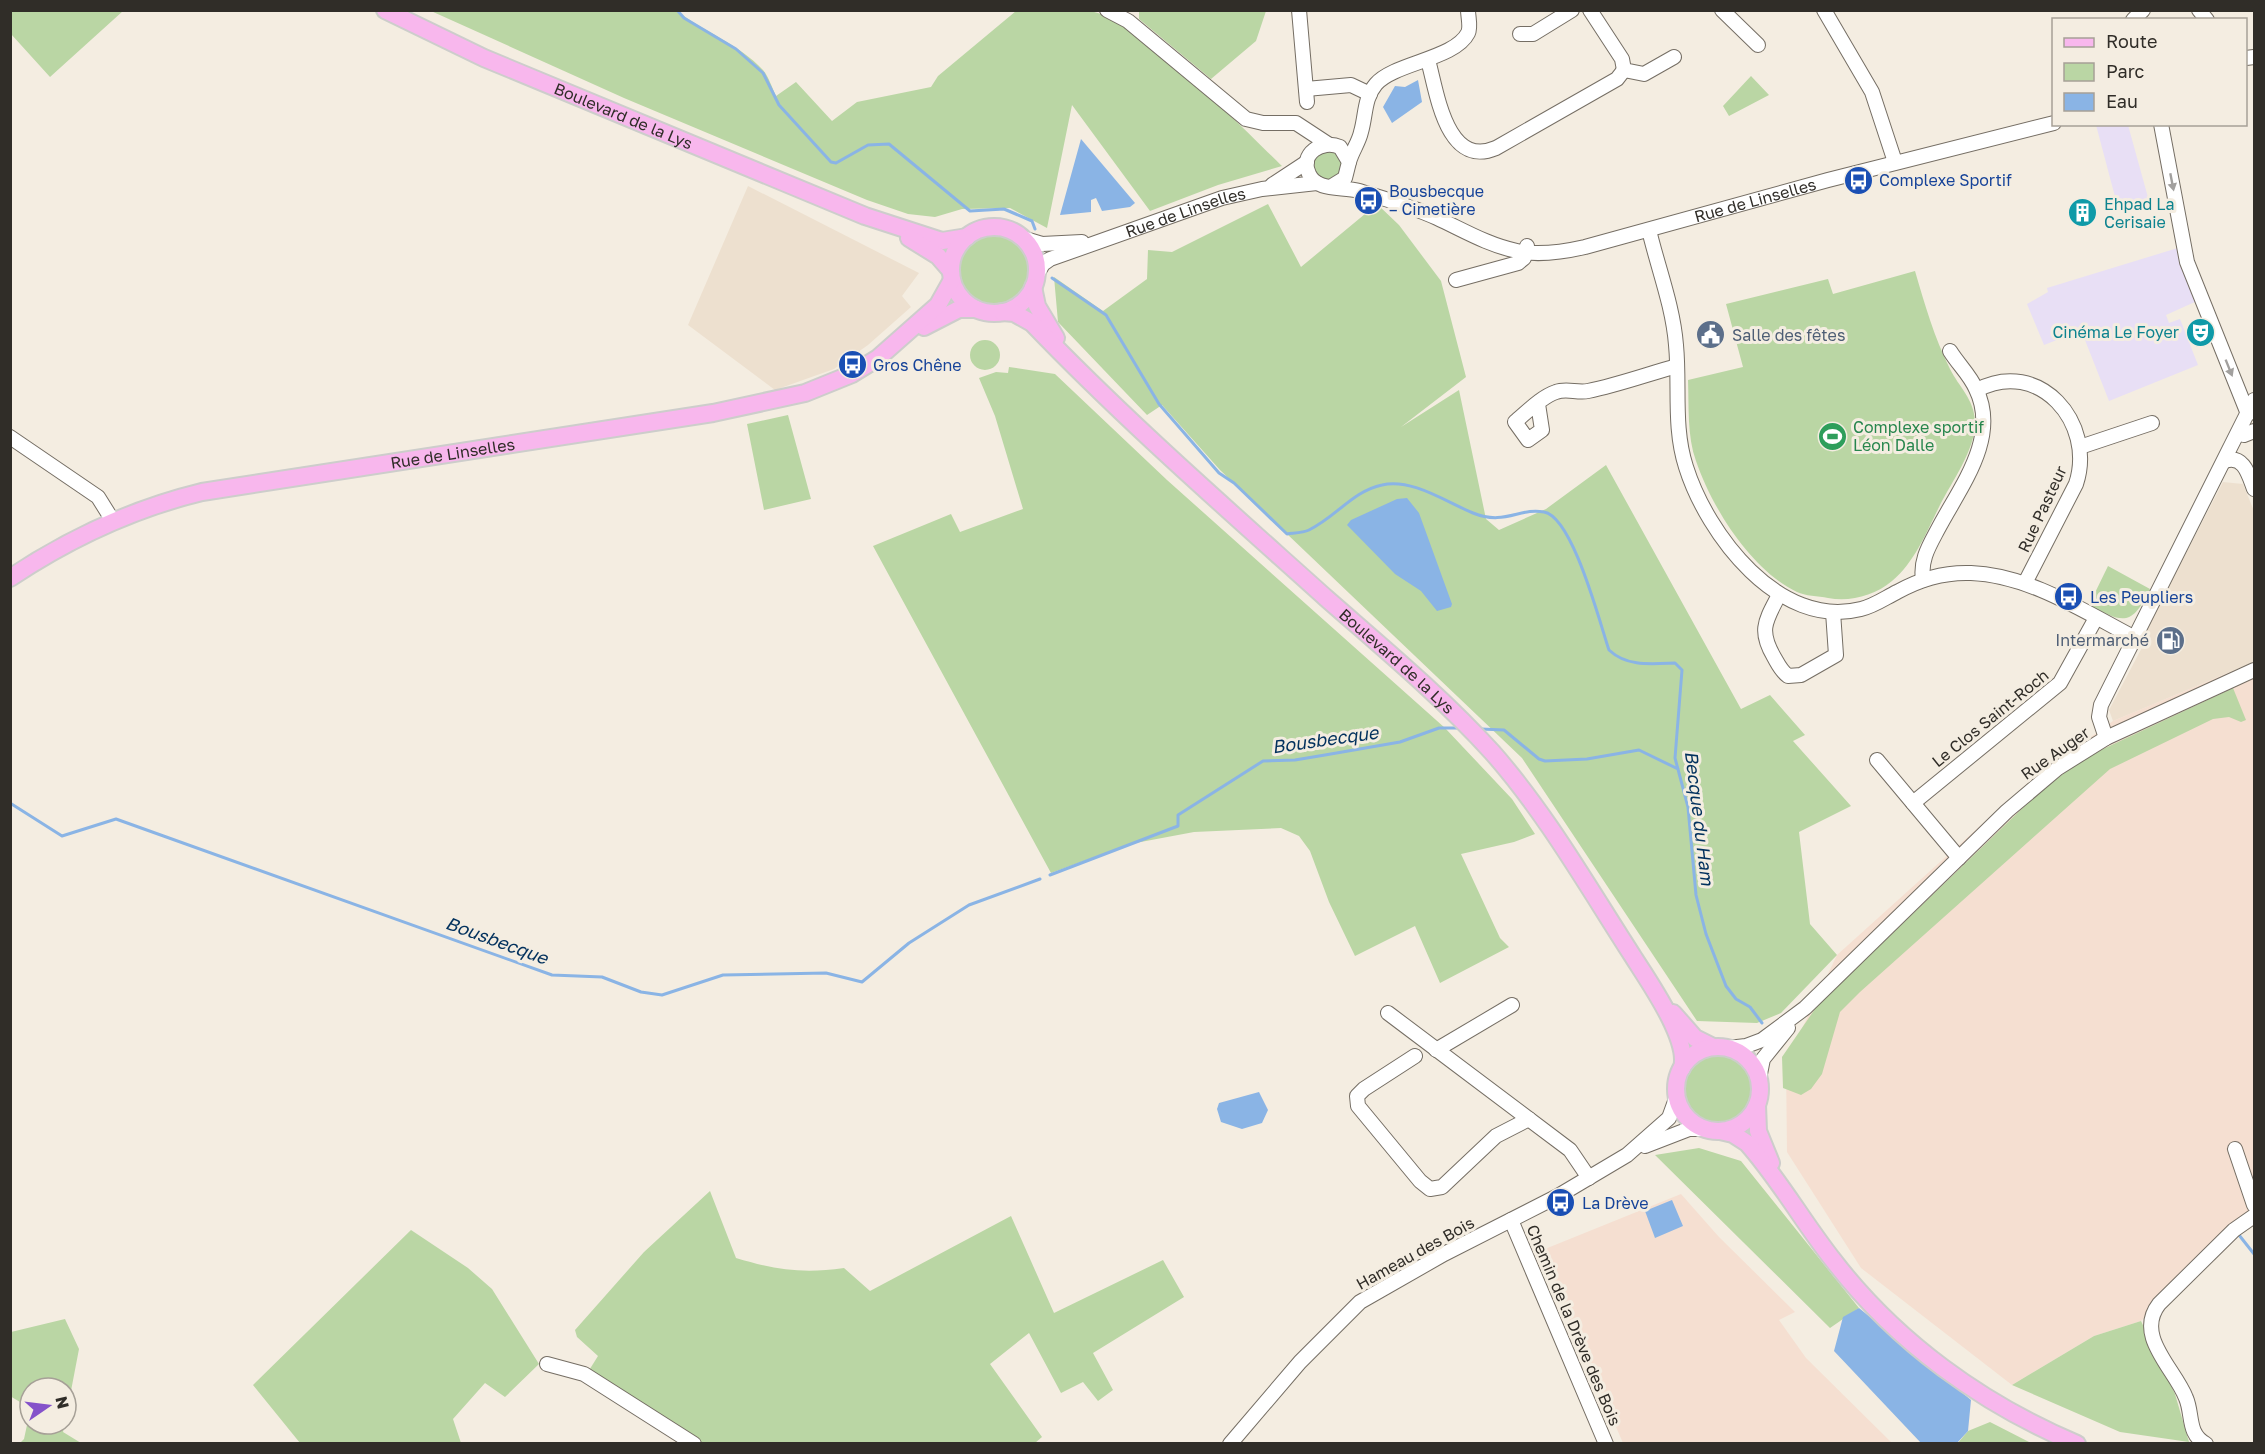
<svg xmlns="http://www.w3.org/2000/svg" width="2265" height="1454" font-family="'Golos Text',sans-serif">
<rect width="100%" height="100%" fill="#f4ede1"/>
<path fill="#ede0cf" d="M748 186 919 273 902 296 911 307 868 345 834 369 775 390 688 325Z
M2223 482 2243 484 2254 511V662L2113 721 2109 710 2146 640 2142 638Z"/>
<path fill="#f5dfd1" d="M2254 662V1210L2247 1212 2141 1321 2094 1336 2012 1385 1861 1268 1787 1152 1786 1062 1837 955 2031 780 2113 721Z
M1681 1194 1719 1237 1795 1312 1779 1320 1806 1358 1892 1443H1623L1540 1251Z"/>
<path fill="#e8dff5" d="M2096 125H2128L2149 201 2118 208Z
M2181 247 2197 301 2166 315 2169 323 2180 319 2198 365 2109 401 2083 335 2075 333 2044 345 2027 304 2048 292 2047 288Z"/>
<path fill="#bad6a4" d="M11 10H123V11L50 77 11 34Z
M431 11H677C704 32 739 44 763 70 769 77 772 88 776 96L796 82 832 121 857 102 931 87 938 76 1016 11C1039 11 1067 6 1090 11 1137 19 1244 129 1282 166L1218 185 1150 211 1072 105 1047 228 1010 208 962 209 935 217 908 214 867 200 624 98Z
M1139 11V10L1266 11 1256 41 1211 79 1139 19Z
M1751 76 1769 95 1729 116 1723 106Z
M1314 165a14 14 0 1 1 28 0a14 14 0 1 1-28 0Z
M1268 204 1301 267 1377 204 1399 225 1441 281 1466 377 1401 427 1459 390 1486 519 1499 530 1546 509 1606 465 1741 709 1770 695 1805 735 1793 741 1851 806 1799 832 1810 924 1837 955 1781 1013 1757 1023 1697 1021 1522 758 1220 470 1162 405 1147 415 1058 322 1054 277 1103 311 1147 279 1148 250 1172 252Z
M958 269a36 36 0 1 1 72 0a36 36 0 1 1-72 0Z
M1915 271C1925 305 1934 337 1950 369 1959 387 1974 399 1975 421 1976 449 1952 481 1940 505 1927 531 1915 562 1892 581 1874 596 1850 602 1828 598 1818 596 1805 596 1797 592 1751 570 1712 508 1696 461 1687 436 1689 406 1688 380L1743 367 1726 304 1828 279 1833 294Z
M970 355a15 15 0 1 1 30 0a15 15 0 1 1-30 0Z
M1009 367 1055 374 1167 480 1445 728 1512 799 1535 834 1514 842 1461 854 1500 938 1509 947 1440 983 1415 926 1355 956 1329 902 1310 851 1299 836 1281 828 1194 832 1130 844 1051 873 873 546 951 514 960 532 1023 509 995 416 979 378 996 372 1008 373Z
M788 415 811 499 764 510 747 424Z
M2108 566 2150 589C2132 626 2124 624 2089 605Z
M2233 688 2246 720 2241 722 2229 717 2213 719 2110 769 1860 992 1840 1012 1822 1074 1811 1089 1801 1095 1783 1088 1782 1057 1817 1006 2033 798 2073 766 2101 750Z
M1682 1088a36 36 0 1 1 72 0a36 36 0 1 1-72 0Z
M1699 1148 1741 1161 1859 1308 1830 1328 1655 1155Z
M710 1191 736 1258C776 1270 803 1274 844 1268L870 1291 1011 1216 1054 1313 1163 1260 1184 1297 1093 1353 1113 1390 1098 1401 1083 1382 1061 1393 1029 1333 990 1364 1042 1437 1035 1443H703L588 1372 598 1356 577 1337 575 1330 644 1252Z
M411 1230 468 1268 492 1289 539 1364 505 1397 485 1383 453 1419 461 1443H300L253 1385Z
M65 1319 79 1349 66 1417V1388H30V1408L10 1396 11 1332Z
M2141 1321 2175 1394 2189 1442 2120 1432 2012 1385 2094 1336Z
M30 1411V1424H65L63 1432 81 1443H20L24 1439Z
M1990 1422 2031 1443 1957 1444 1968 1431Z"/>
<path fill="#8ab4e5" d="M1418 80 1422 102 1392 123 1383 107 1395 86 1405 87Z
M1081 139 1135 203 1130 207 1102 211 1096 198 1091 200V212L1060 215Z
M1407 498 1419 513 1452 604 1451 607 1437 611 1421 591 1395 574 1347 525 1351 520 1397 499Z
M1259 1092 1268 1110 1262 1123 1242 1129 1221 1122 1217 1109 1219 1103Z
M1672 1200 1683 1226 1655 1238 1645 1211Z
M1859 1308 1971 1400 1968 1431 1957 1443H1921L1834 1351 1843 1317Z"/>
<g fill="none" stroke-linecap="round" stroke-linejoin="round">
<path stroke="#8ab4e5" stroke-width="3" d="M677 10 684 18 736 49 763 73 779 105 831 162 836 163 868 145 889 144 970 211 1004 209 1032 221 1035 229
M1052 278 1106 315 1159 404 1219 473 1234 483 1287 534C1294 533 1303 533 1309 530 1336 517 1353 491 1382 485 1412 478 1446 502 1473 513 1505 526 1520 507 1544 512 1573 517 1600 624 1609 650 1627 667 1651 664 1675 663L1682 670 1675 758 1688 807 1696 895 1706 934 1726 986 1736 999 1750 1007 1762 1023
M1481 729 1504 730 1539 759 1545 761 1587 759 1639 750 1678 769
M10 803 62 836 116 819 552 975 602 977 641 992 662 995 723 975 826 973 862 982 909 943 969 905 1040 879
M1050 875 1178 826V815L1263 761 1295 760 1325 755 1400 742 1439 728H1459
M2239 1235 2254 1254"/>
<defs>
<g id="minor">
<path d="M1107 10 1128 21 1246 119 1263 123H1296L1328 144"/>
<path d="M1299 10 1307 102"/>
<path d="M1590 10 1622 59 1624 70 1644 74 1674 57"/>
<path d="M1722 10 1758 45"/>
<path d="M1824 10 1872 92 1895 162"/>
<path d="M2199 10 2207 20"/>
<path d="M2133 20 2143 10"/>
<path d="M1520 34H1533L1572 10"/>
<path d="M2246 58 2254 57"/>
<path d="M1428 60C1437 92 1446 169 1496 148L1617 79 1624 70"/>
<path d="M1306 89 1351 85 1370 94"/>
<path d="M2161 124 2187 262 2248 414"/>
<path d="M1349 162C1352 151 1359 142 1361 132 1366 115 1364 98 1376 84 1394 63 1455 59 1468 33 1471 27 1468 17 1468 10"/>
<path d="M1272 185 1307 162"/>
<path id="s1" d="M1332 186 1345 178 1349 162 1340 147C1322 139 1299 154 1309 174 1317 192 1343 186 1359 191 1385 199 1411 206 1437 218 1463 230 1488 245 1517 251 1539 256 1563 252 1585 247L1828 180 2054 123"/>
<path d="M1649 230C1658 268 1673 306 1676 345 1680 386 1673 427 1686 467 1707 534 1779 630 1861 609 1874 606 1885 598 1897 592 1920 579 1945 572 1971 573 2029 575 2085 612 2135 638"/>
<path d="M1022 238 1042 244 1082 242"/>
<path id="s2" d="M1036 276 1043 264 1050 259 1222 198 1262 189 1317 183"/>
<path d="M1456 280 1518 263 1524 258 1527 246"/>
<path d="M1977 390C2039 357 2096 423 2076 484L2025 583"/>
<path d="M1538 404 1542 430 1528 440 1515 422C1527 412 1541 397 1556 392 1566 388 1577 393 1588 391 1618 385 1648 374 1677 366"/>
<path d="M2238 433 2244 435 2254 431"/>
<path d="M10 437 98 497 113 521"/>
<path d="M2080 447 2152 423"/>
<path d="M2225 461C2244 454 2249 476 2254 489"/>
<path d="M1923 580C1920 560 1929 546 1938 529 1960 487 2000 438 1976 389 1970 375 1958 364 1950 351"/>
<path d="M1779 595C1766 620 1758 630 1774 657 1778 664 1781 671 1788 676L1801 675 1836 655 1833 612"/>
<path d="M2106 738 2099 717 2101 705 2254 400"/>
<path d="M1877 760 1959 858"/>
<path d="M1913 803 2060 683 2096 618"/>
<path d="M1388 1013 1570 1150 1589 1178"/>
<path d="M1728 1048 1746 1046 1762 1040 1805 1008 2007 811 2058 768 2106 738 2254 670"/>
<path d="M1436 1050 1512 1005"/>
<path d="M1415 1056 1364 1089 1357 1096 1358 1106 1420 1181 1430 1189 1442 1187 1496 1136 1529 1119"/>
<path d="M1759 1079 1763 1059 1788 1028"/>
<path d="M1645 1146 1689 1129H1704"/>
<path d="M2235 1149 2254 1205"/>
<path d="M1511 1220 1606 1444"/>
<path d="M547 1364 584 1374 694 1444"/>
<path d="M1230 1444 1300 1362 1360 1302 1444 1254 1558 1196 1627 1155 1669 1118 1677 1096"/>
<path d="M2206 1444C2187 1434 2193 1414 2186 1398 2175 1369 2134 1336 2159 1304L2234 1230 2254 1216"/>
</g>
<g id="major">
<path id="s3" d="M385 10 484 58 865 216 942 241 967 237"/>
<circle cx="994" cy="270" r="43"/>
<path d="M909 238 938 256 951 271"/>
<path d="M1033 287 1037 306 1056 338"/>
<path id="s4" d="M1002 312 1014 313 1032 323C1125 420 1226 508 1326 598 1383 648 1441 696 1492 752 1546 813 1588 887 1632 955 1647 979 1690 1039 1682 1068"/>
<path d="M924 327 959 309H976"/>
<path id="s5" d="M10 578C70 538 132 509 202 492L713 413 805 393 852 374 878 358 938 305 952 280"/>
<path d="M1673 1013 1695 1038 1713 1047"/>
<circle cx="1718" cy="1089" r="42"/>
<path d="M1757 1105 1758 1131 1771 1163"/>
<path d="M1720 1131 1733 1134 1747 1143C1779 1179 1803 1222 1833 1260 1896 1342 1982 1404 2077 1444"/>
</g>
</defs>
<use href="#minor" stroke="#756e64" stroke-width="16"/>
<use href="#major" stroke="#cdcdcb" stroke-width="20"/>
<use href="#minor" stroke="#fff" stroke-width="14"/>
<use href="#major" stroke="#f8b7ed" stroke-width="16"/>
</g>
<defs><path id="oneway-solid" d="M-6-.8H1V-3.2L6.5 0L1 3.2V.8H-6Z" transform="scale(1.5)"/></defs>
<g fill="#a2a09e">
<use href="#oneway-solid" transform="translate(2172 182) rotate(79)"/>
<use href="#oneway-solid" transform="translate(2229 368) rotate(68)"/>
</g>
<defs>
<symbol id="bus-disc" viewBox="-11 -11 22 22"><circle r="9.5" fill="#1a4fb4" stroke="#f4ede1"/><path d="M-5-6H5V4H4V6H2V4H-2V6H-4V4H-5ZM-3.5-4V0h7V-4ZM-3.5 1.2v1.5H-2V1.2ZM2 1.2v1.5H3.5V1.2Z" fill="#fff"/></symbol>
<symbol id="building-disc" viewBox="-11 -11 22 22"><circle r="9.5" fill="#0f9aa8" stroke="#f4ede1"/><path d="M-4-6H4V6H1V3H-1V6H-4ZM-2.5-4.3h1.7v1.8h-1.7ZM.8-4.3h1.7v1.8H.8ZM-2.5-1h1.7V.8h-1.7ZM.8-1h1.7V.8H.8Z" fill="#fff"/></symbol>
<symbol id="theatre-disc" viewBox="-11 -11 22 22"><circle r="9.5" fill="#0f9aa8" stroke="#f4ede1"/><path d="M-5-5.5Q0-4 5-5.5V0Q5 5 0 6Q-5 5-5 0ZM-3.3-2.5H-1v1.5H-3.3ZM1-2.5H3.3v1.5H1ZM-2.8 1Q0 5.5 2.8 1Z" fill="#fff"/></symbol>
<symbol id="civic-disc" viewBox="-11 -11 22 22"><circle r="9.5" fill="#5c6f8a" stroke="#f4ede1"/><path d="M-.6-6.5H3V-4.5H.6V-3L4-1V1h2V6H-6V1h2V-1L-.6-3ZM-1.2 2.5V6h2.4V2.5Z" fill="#fff"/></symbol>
<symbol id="stadium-disc" viewBox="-11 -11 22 22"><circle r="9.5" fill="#2e9e5b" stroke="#f4ede1"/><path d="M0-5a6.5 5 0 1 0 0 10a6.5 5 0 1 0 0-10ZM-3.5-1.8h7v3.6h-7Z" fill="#fff"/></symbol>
<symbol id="fuel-disc" viewBox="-11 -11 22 22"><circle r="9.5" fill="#5c6f8a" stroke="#f4ede1"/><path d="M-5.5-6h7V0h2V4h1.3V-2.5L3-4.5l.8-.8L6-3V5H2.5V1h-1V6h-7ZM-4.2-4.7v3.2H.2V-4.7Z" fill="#fff"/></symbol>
</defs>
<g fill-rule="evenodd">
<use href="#bus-disc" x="1842" y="164" width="33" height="33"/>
<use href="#bus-disc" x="1352" y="184" width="33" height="33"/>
<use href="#building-disc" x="2066" y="196" width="33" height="33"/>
<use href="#theatre-disc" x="2184" y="316" width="33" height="33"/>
<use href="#civic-disc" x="1694" y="318" width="33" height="33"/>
<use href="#bus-disc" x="836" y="348" width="33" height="33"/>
<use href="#stadium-disc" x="1816" y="420" width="33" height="33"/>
<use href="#bus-disc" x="2052" y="580" width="33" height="33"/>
<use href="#fuel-disc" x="2154" y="624" width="33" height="33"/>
<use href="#bus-disc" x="1544" y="1186" width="33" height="33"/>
</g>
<g text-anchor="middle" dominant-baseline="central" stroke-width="6" stroke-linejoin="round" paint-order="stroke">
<g font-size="16" fill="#302d28" stroke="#f4ede1">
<text stroke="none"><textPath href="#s3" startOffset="261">Boulevard de la Lys</textPath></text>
<text stroke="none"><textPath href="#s1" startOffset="573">Rue de Linselles</textPath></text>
<text stroke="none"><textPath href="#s2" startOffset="166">Rue de Linselles</textPath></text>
<text stroke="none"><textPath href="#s5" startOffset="465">Rue de Linselles</textPath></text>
<text transform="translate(2042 509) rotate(-65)">Rue Pasteur</text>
<text stroke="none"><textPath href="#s4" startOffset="530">Boulevard de la Lys</textPath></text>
<text transform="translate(1990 718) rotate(-39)">Le Clos Saint-Roch</text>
<text transform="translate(2055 753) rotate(-35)">Rue Auger</text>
<text transform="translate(1415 1253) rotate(-29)">Hameau des Bois</text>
<text transform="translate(1574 1325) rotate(67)">Chemin de la Drève des Bois</text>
</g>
<g font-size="16" fill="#164399" stroke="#f4ede1" text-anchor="start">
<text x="1879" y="180">Complexe Sportif</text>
<text x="1389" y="191">Bousbecque<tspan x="1389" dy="18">– Cimetière</tspan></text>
<text x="873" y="365">Gros Chêne</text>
<text x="2090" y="597">Les Peupliers</text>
<text x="1582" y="1203">La Drève</text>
</g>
<g font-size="16" fill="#0d838f" stroke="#f4ede1" text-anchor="start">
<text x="2104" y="204">Ehpad La<tspan x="2104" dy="18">Cerisaie</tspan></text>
<text x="2179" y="332" text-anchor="end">Cinéma Le Foyer</text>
</g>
<g font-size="16" fill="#4e5e75" stroke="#f4ede1" text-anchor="start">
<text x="1732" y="335">Salle des fêtes</text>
<text x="2149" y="640" text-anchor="end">Intermarché</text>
</g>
<g font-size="16" fill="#27864d" stroke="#f4ede1" text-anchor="start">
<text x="1853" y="427">Complexe sportif<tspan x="1853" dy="18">Léon Dalle</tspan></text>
</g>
<g font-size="18" font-style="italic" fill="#02315d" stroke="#f4ede1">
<text transform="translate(1325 739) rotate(-8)">Bousbecque</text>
<text transform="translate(1700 818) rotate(83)">Becque du Ham</text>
<text transform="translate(497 940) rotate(20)">Bousbecque</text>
</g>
</g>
<rect width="2265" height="1454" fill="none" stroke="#302d28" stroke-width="24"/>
<rect x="2052" y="18" width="195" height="108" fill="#f4ede1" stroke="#a6a097" stroke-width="1.5"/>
<rect x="2064" y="38" width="30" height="9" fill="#f8b7ed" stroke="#a6a097" stroke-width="1.5"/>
<text x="2106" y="48" font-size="18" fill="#302d28">Route</text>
<rect x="2064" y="63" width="30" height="18" fill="#bad6a4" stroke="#a6a097" stroke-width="1.5"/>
<text x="2106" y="78" font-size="18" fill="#302d28">Parc</text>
<rect x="2064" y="93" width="30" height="18" fill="#8ab4e5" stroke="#a6a097" stroke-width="1.5"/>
<text x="2106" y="108" font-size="18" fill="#302d28">Eau</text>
<g transform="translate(48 1406) rotate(76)"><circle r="28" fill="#f4ede1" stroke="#a6a097" stroke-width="1.5"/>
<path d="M0-4.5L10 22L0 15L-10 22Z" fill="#8552ca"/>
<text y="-9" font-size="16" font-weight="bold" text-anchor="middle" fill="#302d28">N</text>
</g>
</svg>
